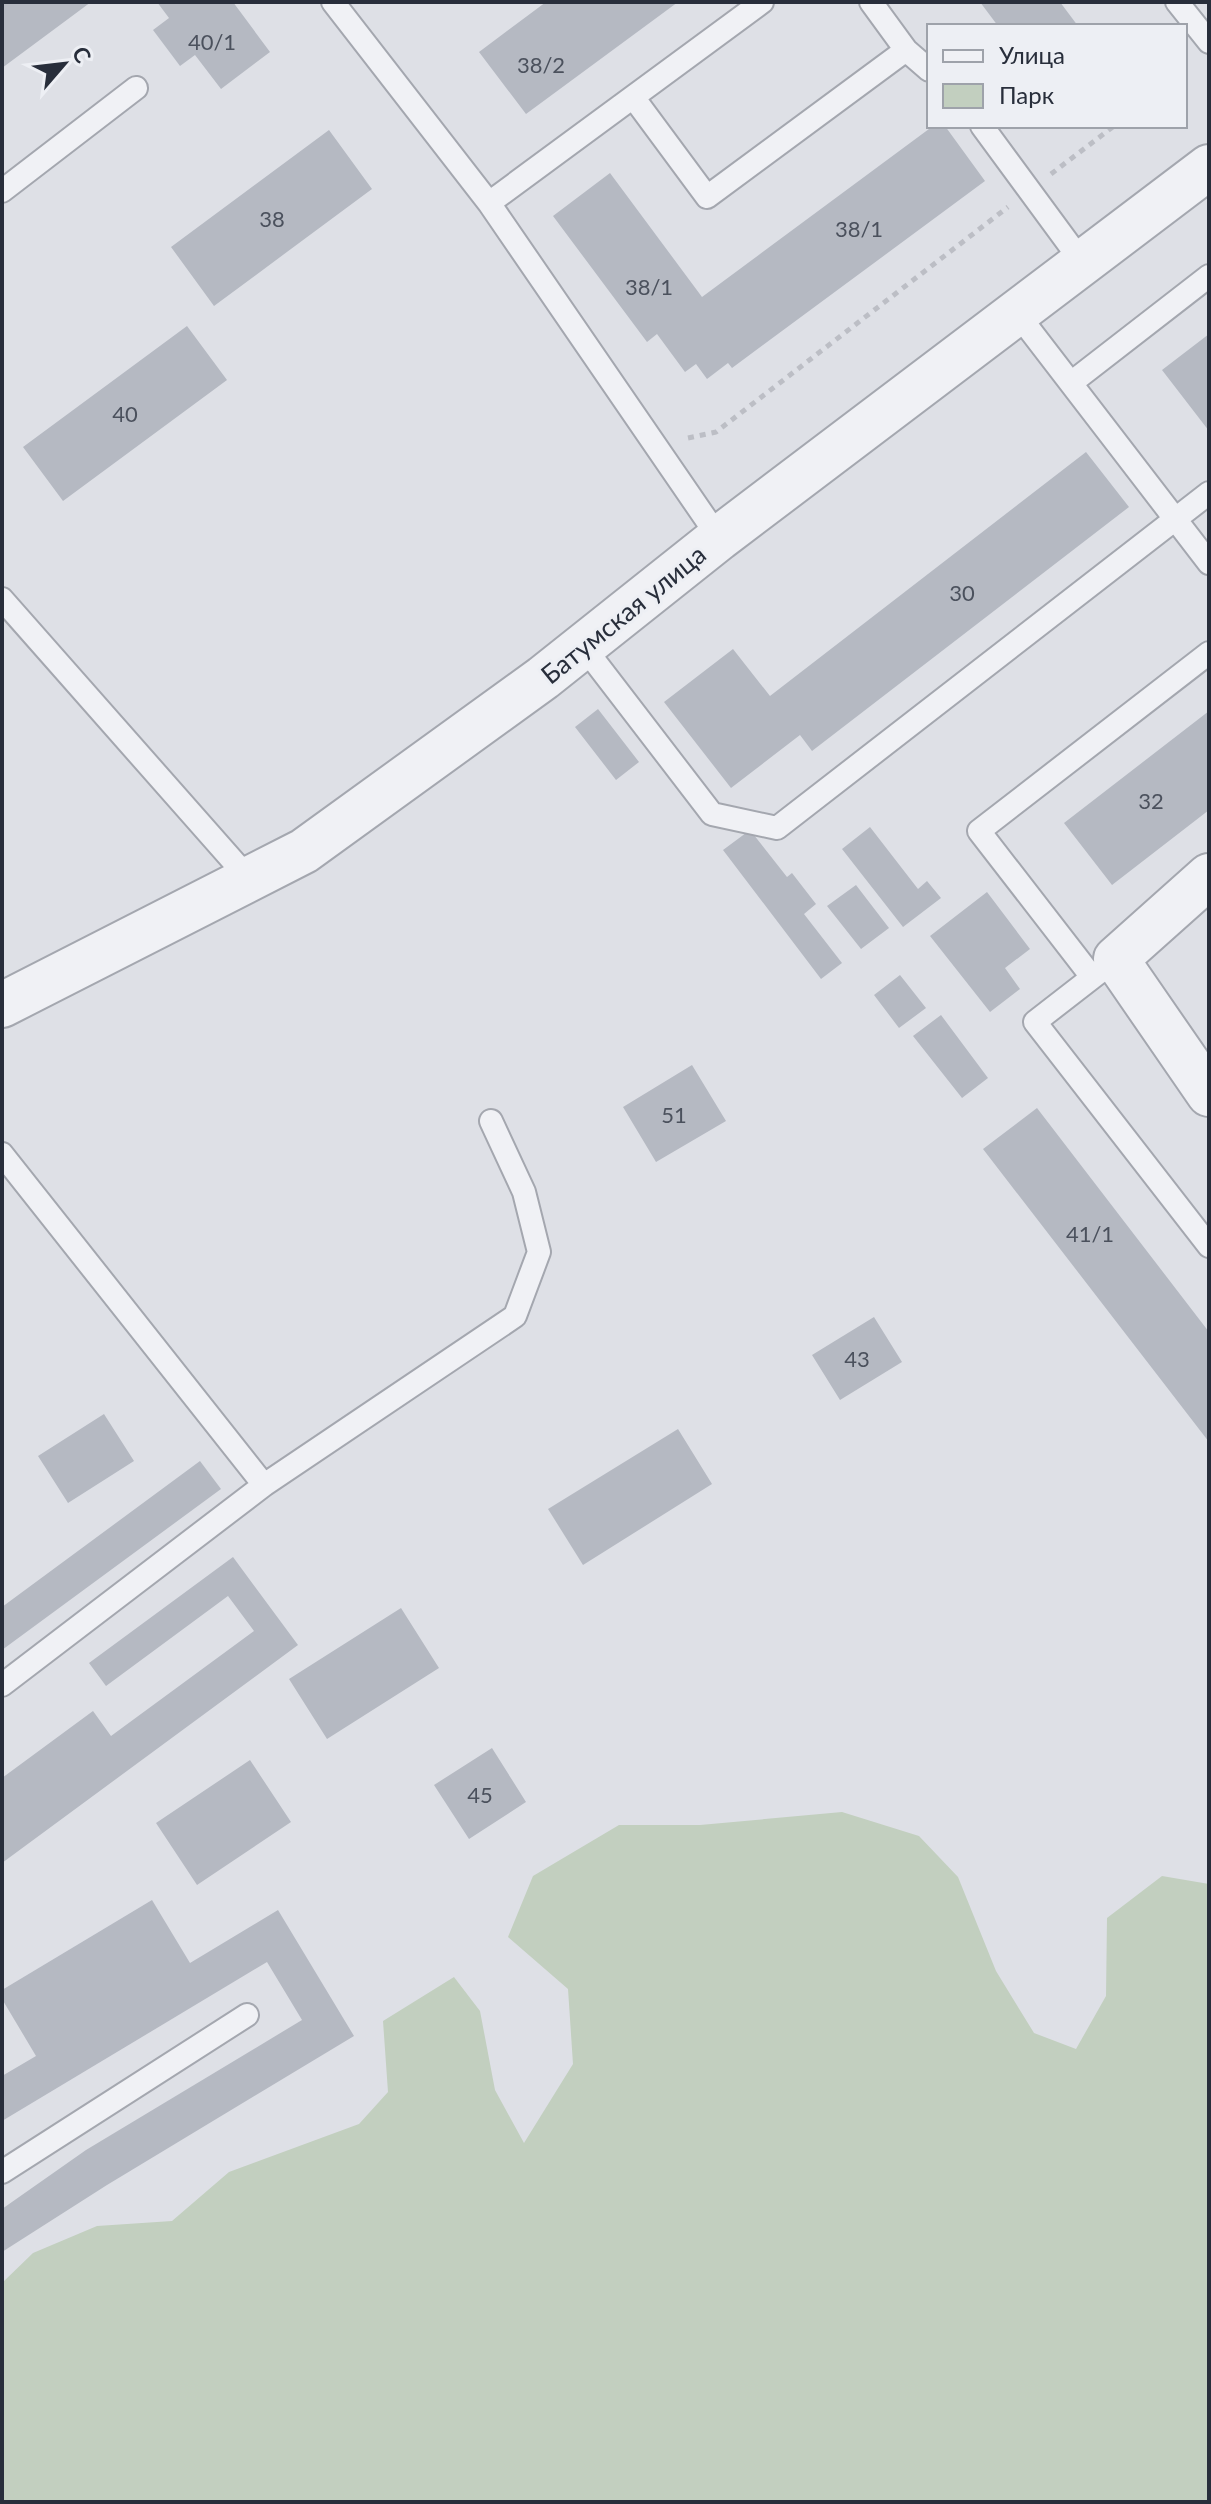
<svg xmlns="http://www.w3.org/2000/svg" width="1211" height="2504" font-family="Lato,sans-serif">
<rect width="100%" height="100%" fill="#dee0e6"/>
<path fill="#c2cfbf" d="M842 1812 919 1836 958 1877 996 1971 1034 2033 1076 2049 1106 1996 1107 1918 1162 1876 1209 1884V2502H2V2283L33 2253 97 2226 172 2221 229 2172 359 2124 388 2092 383 2021 454 1977 480 2011 495 2090 524 2143 573 2064 568 1989 508 1937 533 1876 619 1825H700Z"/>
<path fill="#b5b9c2" d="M2 2H91L2 68Z
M157 2H233L270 52 221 89 195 55 180 66 153 30 169 18Z
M546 2H678L526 114 479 52Z
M980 2H1060L1078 26H998Z
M933 126H945L985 181 732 368 728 363 707 379 696 364 685 372 657 334 647 342 553 216 610 173 702 297Z
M329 130 372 189 214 306 171 247Z
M187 326 227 380 63 501 23 447Z
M1209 334V431L1162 370Z
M1086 452 1129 507 812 751 800 735 731 788 664 702 733 649 770 696Z
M598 709 639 762 616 780 575 727Z
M1209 711V810L1112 885 1064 823Z
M870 827 918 889 927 881 941 898 903 927 842 849Z
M750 830 787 877 792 873 816 904 804 914 842 963 821 979 723 850Z
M856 885 889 928 861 949 827 906Z
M987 892 1030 949 1005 968 1020 989 990 1012 930 936Z
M900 975 926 1008 899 1028 874 995Z
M941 1015 988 1078 962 1098 913 1036Z
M692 1065 726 1121 656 1162 623 1107Z
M1037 1108 1209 1332V1442L983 1149Z
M874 1317 902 1362 840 1400 812 1355Z
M104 1414 134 1461 68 1503 38 1456Z
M678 1429 712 1484 583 1565 548 1509Z
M200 1461 221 1489 2 1650V1607Z
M233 1557 298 1645 2 1863V1778L93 1711 111 1736 254 1631 228 1596 106 1686 89 1663Z
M401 1608 439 1668 327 1739 289 1679Z
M492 1748 526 1802 469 1839 434 1785Z
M250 1760 291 1822 197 1885 156 1823Z
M152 1900 190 1963 278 1910 354 2036 107 2185 2 2252V2209L86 2150 302 2020 267 1962 2 2121V2076L36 2056 2 1999V1990Z"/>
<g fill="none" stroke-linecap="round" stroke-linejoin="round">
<defs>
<path id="lane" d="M333 2 489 203 719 538
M1177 2 1209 42
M906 50 929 70
M633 97 707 197 906 50 871 2
M982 126 1082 262
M2 191 136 88
M489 203 762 2
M1016 312 1209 563
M1071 383 1209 276
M2 599 249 879
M583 646 712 814 777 828 1209 493
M1102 970 1035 1022 1209 1246
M1092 977 979 831 1209 653
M2 1154 264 1485
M2 1685 264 1485 515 1316 539 1252 524 1192 491 1121
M2 2172 247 2015"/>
<path id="street" d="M1209 876 1116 959 1209 1094
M2 1005 304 851 543 678 719 538 1209 167"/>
</defs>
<use href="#lane" stroke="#a4a7af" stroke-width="26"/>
<use href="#street" stroke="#a4a7af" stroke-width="48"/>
<path stroke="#bcbec5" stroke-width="5" stroke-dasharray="6 6" stroke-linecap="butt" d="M1051 174 1114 126
M688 438 716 432 1008 207"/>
<use href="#lane" stroke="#f0f1f5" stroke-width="22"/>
<use href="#street" stroke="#f0f1f5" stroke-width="44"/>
</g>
<g text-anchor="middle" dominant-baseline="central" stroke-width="6" stroke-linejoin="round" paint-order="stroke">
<g font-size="22" fill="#4b515d">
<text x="212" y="41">40/1</text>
<text x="541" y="64">38/2</text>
<text x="272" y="218">38</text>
<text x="859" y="228">38/1</text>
<text x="649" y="286">38/1</text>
<text x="125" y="413">40</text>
<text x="962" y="592">30</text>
<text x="1151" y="800">32</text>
<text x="674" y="1114">51</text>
<text x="1090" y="1233">41/1</text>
<text x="857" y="1358">43</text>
<text x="480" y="1794">45</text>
</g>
<g font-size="26" fill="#282e3b" stroke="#edeff4">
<text transform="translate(623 614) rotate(-39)">Батумская улица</text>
</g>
</g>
<rect width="1211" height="2504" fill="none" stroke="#282e3b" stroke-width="8"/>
<rect x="927" y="24" width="260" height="104" fill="#edeff4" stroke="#9ea2aa" stroke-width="2"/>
<rect x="943" y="50" width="40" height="12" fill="#f0f1f5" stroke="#9ea2aa" stroke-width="2"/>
<text x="999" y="64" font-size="24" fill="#282e3b">Улица</text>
<rect x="943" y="84" width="40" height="24" fill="#c2cfbf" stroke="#9ea2aa" stroke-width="2"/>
<text x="999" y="104" font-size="24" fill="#282e3b">Парк</text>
<g transform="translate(64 64) rotate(62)" stroke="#edeff4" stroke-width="6" paint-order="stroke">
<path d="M0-6L14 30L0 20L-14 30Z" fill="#282e3b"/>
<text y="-12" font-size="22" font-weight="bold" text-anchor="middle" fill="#282e3b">С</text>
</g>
</svg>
